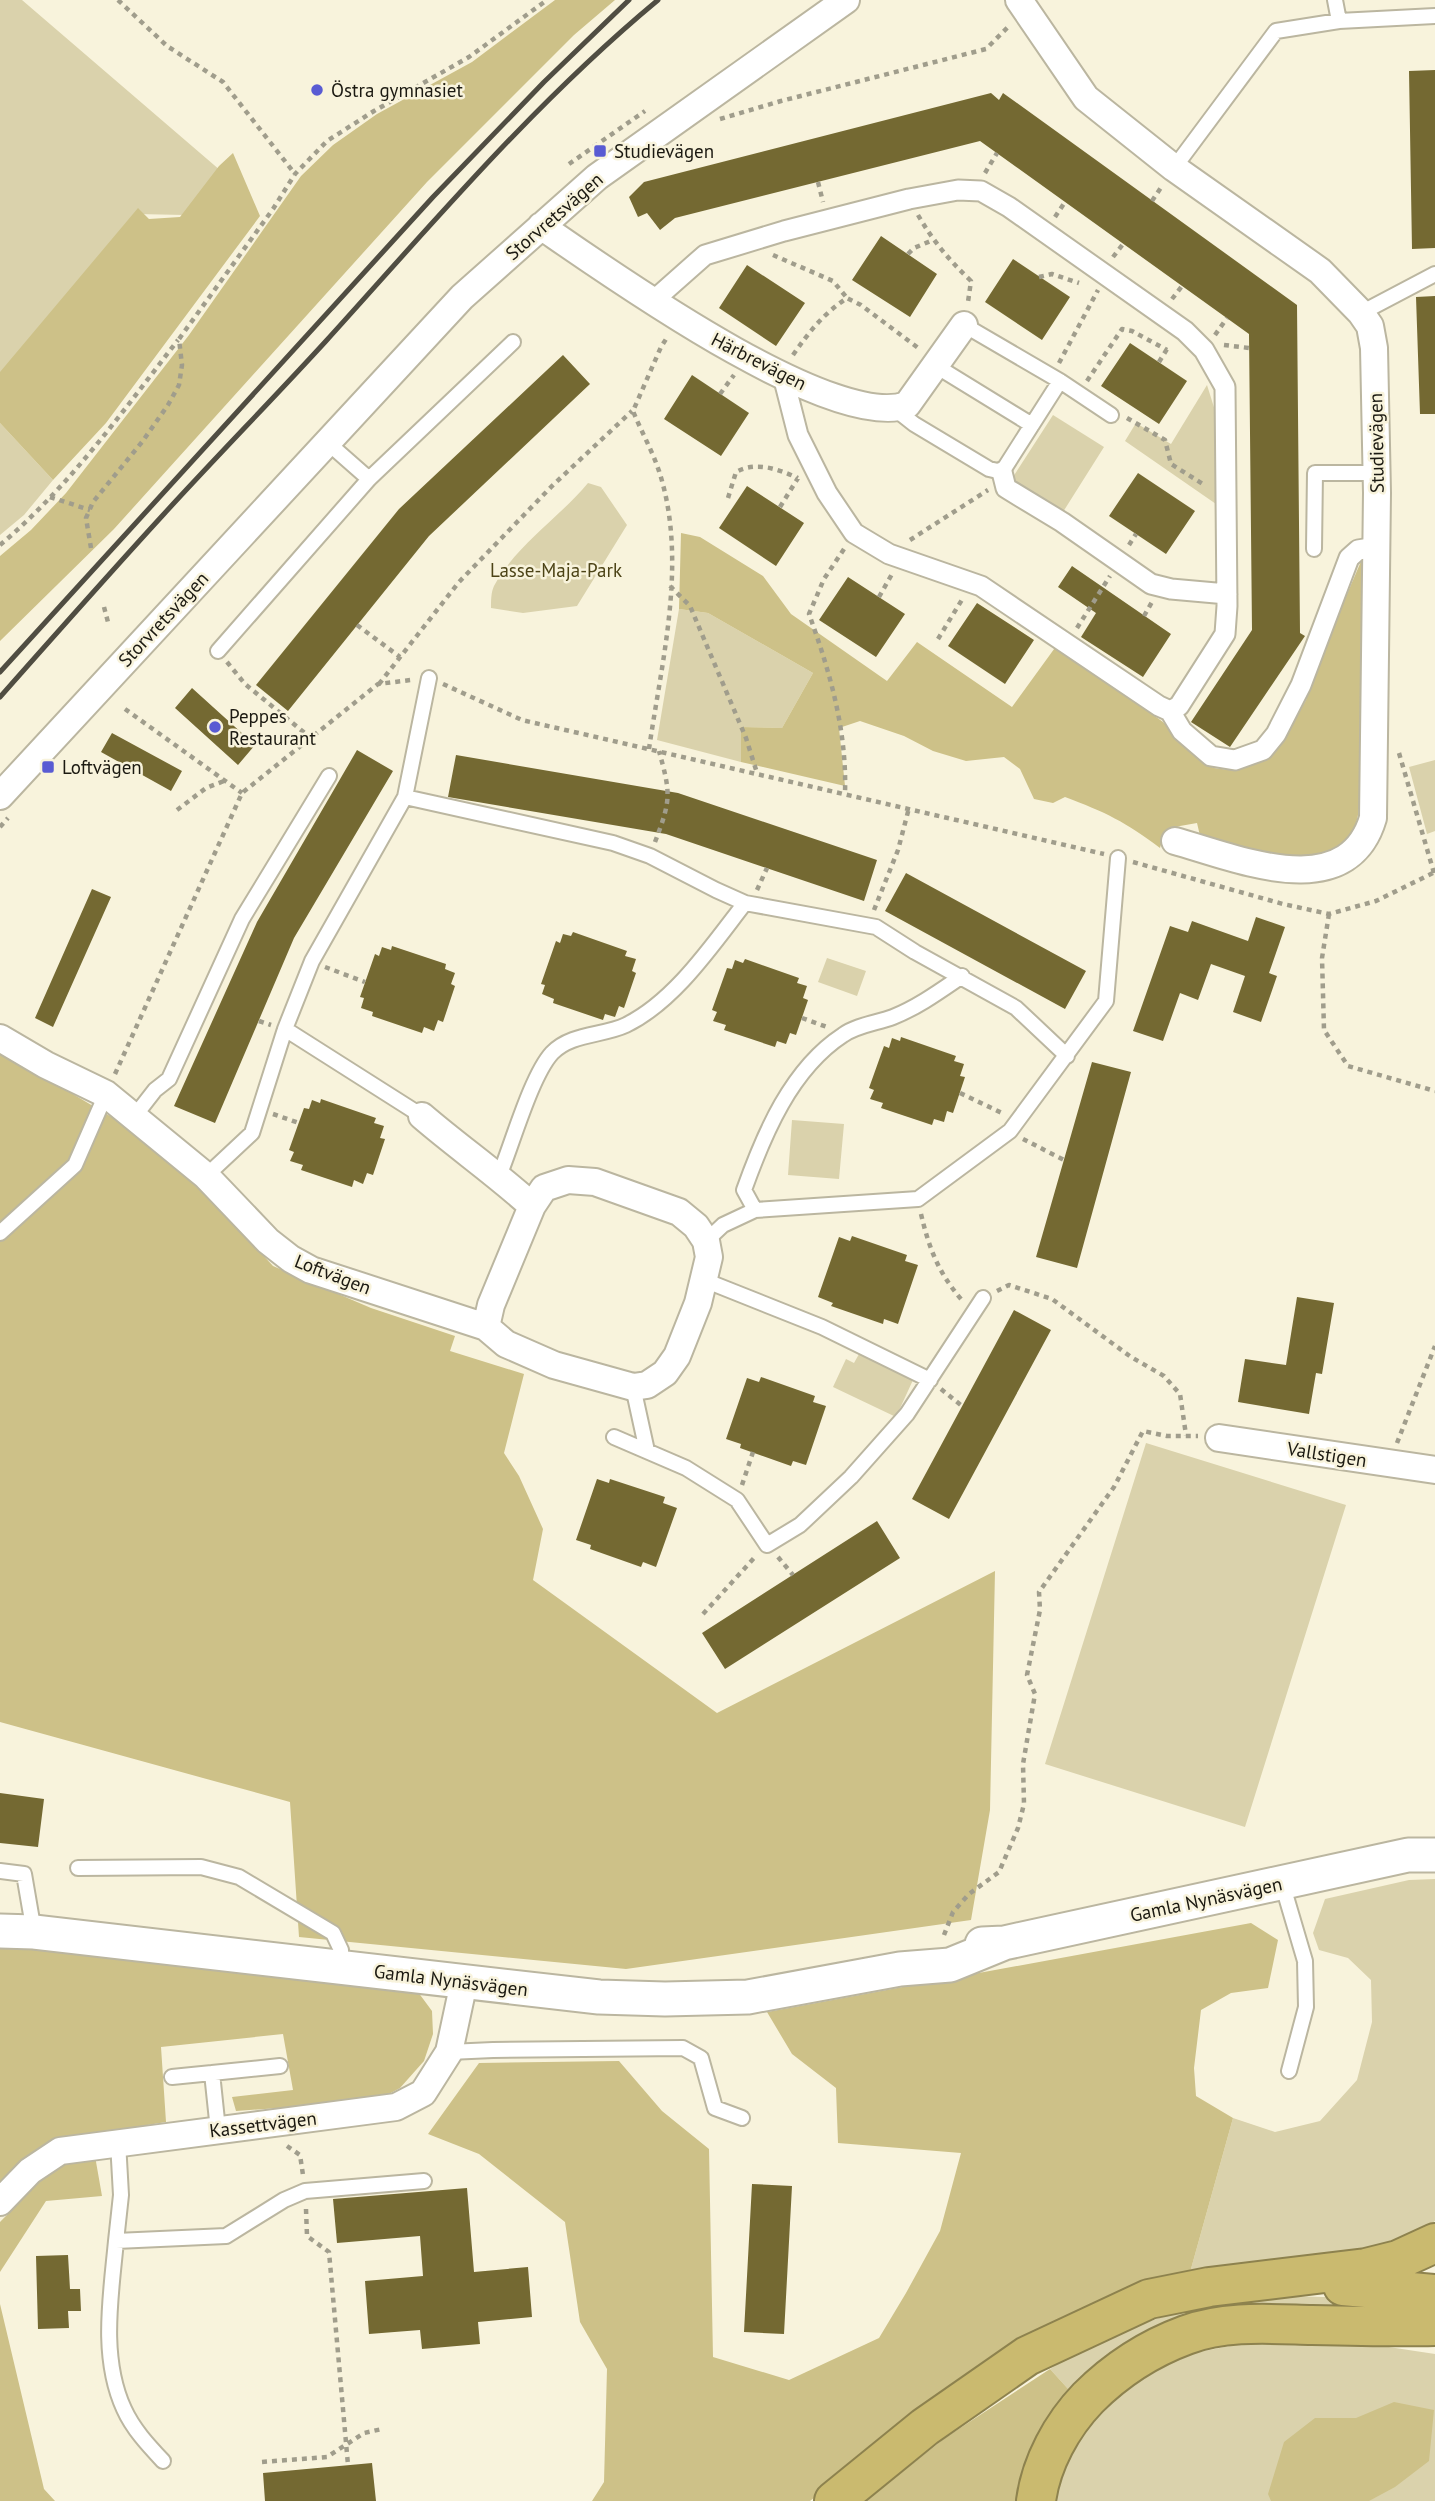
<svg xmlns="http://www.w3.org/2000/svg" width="1435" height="2501" font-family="'PT Sans',sans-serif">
<rect width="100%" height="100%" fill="#f8f3dc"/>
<path fill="#dad2ac" d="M0 0H22L221 171 184 215 137 214 0 382Z
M1207 385 1217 417 1216 504 1125 441 1136 423 1171 444Z
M1053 415 1104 447 1063 512 1011 480Z
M0 423 53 480 24 515 0 535Z
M588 483 601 487 627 525 577 606 523 613 491 608C491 601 491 592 494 586 516 545 559 518 588 483Z
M679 609 708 613 813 673 782 728 741 727V762L657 740Z
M1435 760V831L1427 834 1409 767Z
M827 958 866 971 857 996 818 982Z
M792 1120 844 1124 839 1179 788 1175Z
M859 1354 913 1380 896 1417 833 1387 846 1359 854 1363Z
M1146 1443 1346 1505 1245 1827 1045 1764Z
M1435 1879V2221L1429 2226 1377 2249 1189 2276 1233 2118 1275 2132 1320 2121 1357 2080 1372 2022 1371 1980 1348 1958 1319 1950 1313 1933 1325 1899 1409 1880Z
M1289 2296 1392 2299 1391 2310 1102 2364 1069 2390 1050 2369 1104 2337 1165 2316 1221 2302Z
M1260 2340 1349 2341 1435 2354V2501H1050L1060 2468 1086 2423 1122 2385 1164 2359Z"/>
<path fill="#cdc188" d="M555 0H615L574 35 427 182 114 529 0 641V556L31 530 66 493 189 335 301 176 333 145 377 114 472 62Z
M233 153 260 216 106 423 53 480 0 423V372L138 208 149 219 180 217 219 166Z
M681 533 700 537 763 576 791 614 887 681 917 642 1012 707 1057 645 1163 722 1202 762 1214 768 1230 770 1246 767 1261 762 1283 742 1306 700 1327 641 1362 559 1361 794C1359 804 1359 817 1355 826 1327 884 1248 852 1201 840L1197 823 1180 826 1165 831 1160 848C1126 822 1105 812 1065 797L1053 803 1034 799 1020 769 1004 757 966 761 933 751 904 736 860 721 839 728 845 786 741 762V727L782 728 813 673 708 613 679 609Z
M0 1054 39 1074 125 1125 151 1144 221 1210 273 1266 371 1308 455 1336 450 1351 524 1374 504 1453 519 1476 543 1529 533 1580 717 1713 995 1571 990 1810 971 1920 626 1969 299 1937 290 1802 0 1722Z
M1251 1923 1278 1940 1268 1988 1231 1993 1201 2010 1194 2068 1196 2096 1233 2118 1189 2276 891 2437 810 2501H592L604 2482 607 2369 580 2322 565 2222 479 2154 428 2134 479 2063 619 2061 662 2111 709 2149 713 2357 789 2380 879 2338 906 2293 940 2231 961 2153 838 2143 836 2088 792 2054 767 2012Z
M0 1947 102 1954 418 1992 432 2011 433 2034 424 2061 400 2088 376 2101 236 2111 232 2097 293 2090 283 2034 161 2047 166 2122 56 2140 0 2190Z
M95 2156 102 2196 46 2201 0 2272V2222L58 2163Z
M0 2304 44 2489 55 2501H0Z
M1050 2369 1069 2390 1046 2422 1026 2469 1016 2501H865L945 2438Z
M1394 2402 1434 2410 1429 2461 1395 2487 1369 2501H1271L1268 2494 1284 2442 1315 2418H1356Z"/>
<path fill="#746932" d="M1435 70V248L1412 249 1409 71Z
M991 93 999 100 1003 93 1297 305 1300 633 1305 636 1230 747 1191 722 1252 630 1249 334 980 141 675 218 660 230 647 213 638 217 629 197 644 182Z
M881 236 937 274 910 317 852 280Z
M1013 259 1070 297 1042 340 985 302Z
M747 265 805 303 776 346 719 308Z
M1435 296V414H1420L1416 297Z
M1130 343 1187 381 1159 424 1101 386Z
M563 355 590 384 429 536 288 711 256 685 399 509Z
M692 375 749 413 721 456 664 419Z
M1138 473 1195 511 1166 554 1109 516Z
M747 486 804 523 776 566 719 528Z
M1072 566 1171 634 1143 677 1081 637 1096 613 1058 587Z
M848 577 905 614 876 657 819 620Z
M977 603 1034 640 1005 684 948 646Z
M192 688 255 745 238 765 175 708Z
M112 733 182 771 171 791 101 752Z
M357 750 393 771 294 938 215 1123 174 1106 257 922Z
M456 755 678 793 877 860 864 901 666 834 448 797Z
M906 873 1086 971 1065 1009 885 911Z
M92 889 111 897 53 1027 35 1018Z
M1256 917 1285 927 1269 973 1277 976 1261 1022 1233 1012 1245 976 1211 964 1198 1000 1180 993 1163 1041 1133 1031 1170 926 1188 932 1192 921 1248 941Z
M573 932 627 951 625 956 636 959 632 971 636 973 624 1008 619 1006 615 1017 605 1014 603 1020 553 1003 554 999 542 994 545 985 541 984 556 941 560 943 563 934 571 936Z
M392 946 446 964 445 969 455 973 451 984 455 986 443 1022 438 1020 434 1031 424 1027 422 1033 372 1016 373 1012 361 1008 364 998 360 997 375 954 379 956 382 947 391 950Z
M745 959 799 978 797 983 807 986 803 998 808 1000 796 1035 790 1033 786 1044 777 1041 775 1047 724 1030 726 1025 713 1021 717 1012 712 1010 727 968 732 969 735 960 743 963Z
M901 1037 956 1056 954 1061 964 1064 960 1076 965 1077 953 1113 947 1111 944 1122 934 1119 932 1125 881 1108 883 1103 870 1099 874 1090 869 1088 884 1046 889 1048 892 1038 900 1041Z
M1092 1062 1131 1072 1077 1268 1036 1257Z
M321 1099 376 1118 374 1123 384 1126 380 1138 385 1139 373 1175 367 1173 363 1184 354 1180 352 1187 301 1170 303 1165 290 1161 294 1152 289 1150 304 1108 309 1109 312 1100 320 1103Z
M852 1236 907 1255 905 1261 918 1265 898 1324 884 1319 883 1324 831 1306 833 1303 818 1297 839 1237 850 1241Z
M1297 1297 1334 1303 1322 1374 1316 1373 1309 1414 1238 1402 1245 1359 1286 1365Z
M1014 1310 1051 1330 949 1519 912 1499Z
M761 1377 815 1396 813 1402 826 1406 806 1465 793 1461 791 1466 740 1448 741 1444 726 1439 747 1378 759 1382Z
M597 1479 609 1483 610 1479 665 1497 663 1503 677 1508 656 1567 643 1562 641 1567 590 1549 591 1545 576 1540Z
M877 1521 900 1558 725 1669 702 1633Z
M0 1793 44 1799 38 1847 0 1843Z
M752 2184 792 2186 784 2334 744 2332Z
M467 2188 474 2272 528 2267 532 2317 478 2322 480 2344 422 2349 420 2330 369 2334 365 2281 423 2276 420 2236 337 2243 333 2199Z
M68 2255 70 2289H80L81 2311H68L69 2328 38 2329 36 2256Z
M372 2463 376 2501H265L263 2473Z"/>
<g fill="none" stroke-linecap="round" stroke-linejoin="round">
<defs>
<path id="service" d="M1335 0 1339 21
M1174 168 1276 31 1339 21 1435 16
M1361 313 1435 274
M964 325 1060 381 1111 415
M936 366 1032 425
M895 409 914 424 989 469 1002 472 1060 381
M327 442 369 479
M1314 549 1315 473H1377
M218 651 369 479 513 342
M405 797 429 678
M422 1116 285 1029 312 961 405 797 613 843 650 856 716 890 745 903 876 927 915 952 1016 1008 1067 1056
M134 1117 155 1090 169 1079 242 919 329 776
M206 1176 252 1133 285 1029
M499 1176C512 1145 531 1076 552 1053 571 1033 603 1036 626 1025 675 1001 713 944 745 903
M755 1210 744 1190C764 1134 791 1069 843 1035 857 1025 877 1023 893 1017 918 1007 940 991 962 976
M0 1233 75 1165 106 1094
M706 1241 723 1225 755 1210 918 1199 1010 1131 1106 1001 1118 858
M704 1280 822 1327 930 1380
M633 1387 647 1451
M614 1437 686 1468 737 1500 767 1545 800 1525 851 1477 907 1414 983 1298
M78 1868 201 1867 239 1877 333 1933 341 1950V1967
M0 1871 24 1874 34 1932
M1282 1883 1305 1961 1306 2007 1289 2071
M449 2052 493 2050 683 2048 701 2058 715 2108 742 2118
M212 2073 280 2066
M172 2077 212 2073 218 2130
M118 2142 121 2195 116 2241 226 2236 284 2200 305 2191 424 2181
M116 2241C111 2295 100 2357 124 2409 133 2429 148 2445 163 2461"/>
<path id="pedestrian" d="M653 301 705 255 784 231 909 199 958 190 981 191 1009 207 1185 331 1204 350 1225 387 1227 606 1225 634 1179 706 1170 711 1159 706 981 586 889 554 854 533 827 493 798 435 783 376
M1002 472 1006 488 1062 522 1151 584 1171 589 1227 594
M1170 711 1182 731 1211 756 1235 760 1263 750 1276 734 1301 685 1349 558 1358 550 1377 547"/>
<path id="minor" d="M1019 0 1086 98 1174 168 1320 271 1361 313 1370 326 1374 348 1377 493 1373 818C1347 906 1236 858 1175 841
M541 226C608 272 832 432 907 405L964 325
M0 796 462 297 597 177 846 0
M0 1038 46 1065 106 1094 206 1176 268 1241 291 1259 311 1270 486 1327 491 1305 532 1206C497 1174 458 1147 422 1116
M486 1327 506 1344 554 1365 633 1387 647 1385 665 1373 677 1356 698 1303 709 1257 706 1241 696 1226 679 1212 595 1182 568 1180 544 1188 532 1206
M1219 1438 1435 1470
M0 2202 30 2171 60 2151 396 2107 423 2093 449 2052 464 1982"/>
<path id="tertiary" d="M0 1931 34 1932 599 1997 665 1999 748 1997 900 1969 950 1965 1004 1943
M982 1944 1004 1943 1408 1855H1435"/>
<path id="motorway" d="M1343 2286 1435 2294
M834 2501 925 2427 1027 2356 1149 2299 1209 2287 1366 2268 1398 2260 1435 2243
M1036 2501C1041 2463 1062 2425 1088 2398 1116 2370 1148 2349 1186 2335 1226 2320 1271 2324 1312 2325 1353 2326 1394 2327 1435 2326"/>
</defs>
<use href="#service" stroke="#bbb6a0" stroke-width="18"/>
<use href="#pedestrian" stroke="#bbb6a0" stroke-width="23"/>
<use href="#minor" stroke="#bbb6a0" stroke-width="30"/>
<use href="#tertiary" stroke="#bbb6a0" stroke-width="37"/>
<use href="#motorway" stroke="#8d824e" stroke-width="42"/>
<path stroke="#a09d8c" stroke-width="4.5" stroke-dasharray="5 5" stroke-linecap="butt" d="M118 0 167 46 223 82 295 174
M720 119 781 101 986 49 1010 25
M569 164 645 111
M985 173 997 153
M818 182 823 202
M1152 201 1162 186
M918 215C933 241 949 260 971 281L968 302
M1055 217 1065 202
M908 254 914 248 933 240
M773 255 833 281 847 298
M1113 257 1123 244
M1039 277 1052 274 1079 283
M1172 299 1182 286
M1215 335 1227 318
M1224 345 1249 348
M793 355C809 332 823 314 847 298L861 305 921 350
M1159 362 1167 349
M1059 363 1098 290
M1087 381 1122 329 1132 331 1167 350
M720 394 734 375
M1127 418 1165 440 1171 464 1206 486
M50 497 90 510
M728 498 736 472C756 461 778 469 798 478
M780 507 798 478
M910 540 988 490
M0 545C69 487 123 411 178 340
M1129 545 1136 534
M91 548 86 518 93 502 142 442 168 405 179 385 182 365 179 339 273 209 295 174 327 141 374 111 469 57 547 0
M844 549 824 579 809 614C830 672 847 731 845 793
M670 586 690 606 746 738 757 773
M879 597 892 574
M104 607 109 626
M1144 616 1152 602
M357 625 400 657
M1077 628 1110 576
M938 639 963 598
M227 662 245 684 312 739
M379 684 459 582 552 486 632 411
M443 684 522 720 1104 854
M125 709 242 793
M649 749C662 659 688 560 659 471 652 450 641 431 633 411L661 347 668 336
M1399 753 1434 873
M177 810 206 788 224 781
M0 827 8 818
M655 842C671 800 671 794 659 751
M1133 862 1283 904 1329 914 1376 901 1435 872
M757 890 767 868
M874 910 898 850 909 808
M1329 914 1322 958 1324 1030 1348 1066 1435 1091
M325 967 365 982
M802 1018 827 1027
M259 1021 271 1025
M115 1074 242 793 378 684 411 680
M960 1093 1002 1113
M273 1114 299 1123
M1023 1139 1064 1160
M921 1214C929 1248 938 1272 961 1299
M997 1291 1009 1285 1052 1299 1131 1357 1164 1376 1180 1394 1186 1435
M941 1389 962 1406
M1397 1443 1435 1346
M742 1485 753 1452
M778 1557 793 1575
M703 1614 755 1557
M944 1935 953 1912 969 1894 999 1872 1018 1828 1024 1804 1023 1764 1035 1694 1027 1675 1040 1610 1039 1592 1114 1487 1143 1431 1167 1436H1198
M287 2146 300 2155 303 2175
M306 2209 307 2236 329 2252 348 2465
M262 2462 327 2457 364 2433 382 2429"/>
<use href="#service" stroke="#fff" stroke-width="14"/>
<use href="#pedestrian" stroke="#fff" stroke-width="19"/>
<use href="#minor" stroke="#fff" stroke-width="26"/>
<use href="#tertiary" stroke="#fff" stroke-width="33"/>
<use href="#motorway" stroke="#caba6f" stroke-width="38"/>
<path stroke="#504d42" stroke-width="5" d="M0 672 433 197 544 82 629 0
M0 697C54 636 108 575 163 515 216 457 272 400 326 341 432 224 535 102 658 0"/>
</g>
<g fill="#595bd3" stroke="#f8f3dc" stroke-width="2.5">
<circle cx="317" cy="90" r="7"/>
<rect x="593" y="144" width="14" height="14" rx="3.5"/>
<circle cx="215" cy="727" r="7"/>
<rect x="41" y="760" width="14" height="14" rx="3.5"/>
</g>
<g text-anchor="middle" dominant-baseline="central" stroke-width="5" stroke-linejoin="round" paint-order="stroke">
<g font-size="19" fill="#1b1911" stroke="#f8f3dc" text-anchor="start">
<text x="331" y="90">Östra gymnasiet</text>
<text x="614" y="151">Studievägen</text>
<text x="229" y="716">Peppes<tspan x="229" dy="22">Restaurant</tspan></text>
<text x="62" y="767">Loftvägen</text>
</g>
<g font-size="19" fill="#1b1911" stroke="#f8f3dc">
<text transform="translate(554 216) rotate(-41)">Storvretsvägen</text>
<text transform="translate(759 361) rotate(27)">Härbrevägen</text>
<text transform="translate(1376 443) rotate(-91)">Studievägen</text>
<text transform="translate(163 619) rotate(-47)">Storvretsvägen</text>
<text transform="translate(333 1274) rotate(21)">Loftvägen</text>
<text transform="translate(1327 1454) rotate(9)">Vallstigen</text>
<text transform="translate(1206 1899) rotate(-12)">Gamla Nynäsvägen</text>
<text transform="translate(451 1980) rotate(7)">Gamla Nynäsvägen</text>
<text transform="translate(263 2124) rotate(-7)">Kassettvägen</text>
</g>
<g font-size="19" fill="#4c4316" stroke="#f8f3dc">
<text x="556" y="570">Lasse-Maja-Park</text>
</g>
</g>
</svg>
